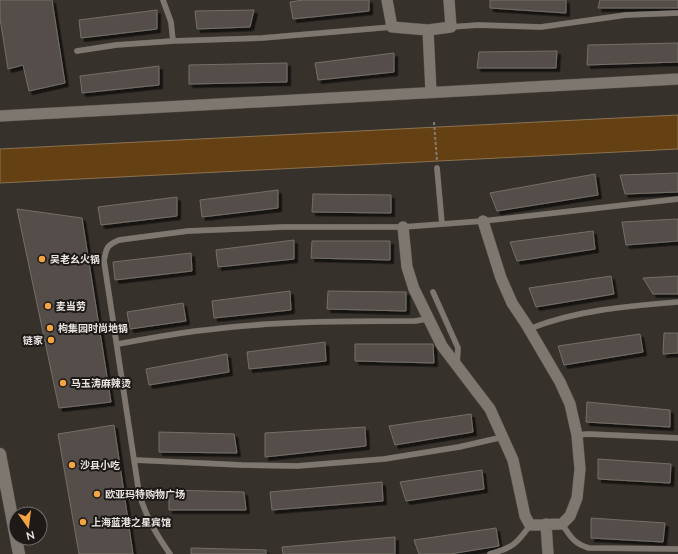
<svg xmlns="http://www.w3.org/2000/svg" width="678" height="554" font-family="Mulish,'Noto Sans SC',sans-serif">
<defs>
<filter id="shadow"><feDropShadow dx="3.5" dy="3.5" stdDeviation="0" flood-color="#0009"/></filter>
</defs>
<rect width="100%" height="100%" fill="#36312b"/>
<path fill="#644012" stroke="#8c7251" d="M678 115V149L0 183V149Z"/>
<path fill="#544e48" stroke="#746e68" filter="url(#shadow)" d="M0 0H52L65 83 29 91 23 65 8 69 0 18Z
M303 0H369V11L293 19 290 2Z
M490 0H566V13L490 8Z
M600 0H678V8H598Z
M157 10V29L81 38 79 20Z
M254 10 250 27 197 29 195 11Z
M678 43V62L587 65 588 45Z
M557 51 556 68H477L479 52Z
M394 53V72L318 80 315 63Z
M287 63V82L189 84V65Z
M159 66V85L82 93 80 76Z
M678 173V192L625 194 620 175Z
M595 174 598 195 497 211 490 193Z
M278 190V208L202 217 200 200Z
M313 194 391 195V213L312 212Z
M177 197V216L101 225 98 207Z
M17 209 82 218 111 402 59 408Z
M678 219V241L626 245 622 222Z
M593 231 595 249 517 261 510 242Z
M294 240V259L218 267 216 250Z
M312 241H390V260L311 258Z
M191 253 192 271 115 280 113 262Z
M611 276 614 294 536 307 529 288Z
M678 276V294H653L643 278Z
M290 291 291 310 214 318 212 301Z
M328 291 406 292V311L327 309Z
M183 303 186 321 130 329 127 312Z
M664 333H678V353L663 354Z
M640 334 643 352 564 365 558 346Z
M325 342 326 361 249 369 247 352Z
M355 344H433L434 363 355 361Z
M227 354 229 372 149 385 146 369Z
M587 402 670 410V427L586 422Z
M471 414 473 432 395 445 389 426Z
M114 425 133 554H79L58 434Z
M365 427 366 446 265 457V433Z
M159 432 234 434 237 453 159 452Z
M598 459 671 464 670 483 598 479Z
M482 470 484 489 406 501 400 482Z
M382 482 383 501 272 510 270 492Z
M169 490 244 492 246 510H169Z
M591 518 665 523 663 542 591 538Z
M496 528 499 546 450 554H419L414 540Z
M395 537V554H283L282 547Z
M191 548 266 550V554H191Z"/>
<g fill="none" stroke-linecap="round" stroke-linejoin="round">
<defs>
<path id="service" d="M163 0 171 22 173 41 262 38 392 27
M451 27 478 25 541 27 626 15 678 13
M77 51 116 45 173 41
M437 168 442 224
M433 292 458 348 457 364
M529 329C576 310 628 306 678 302
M118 344C150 338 182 332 214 329 281 321 348 321 415 321L427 319
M577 435 588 434 678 438
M135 460 242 465 297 466 384 459 459 447 503 437
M562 524C570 536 574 544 589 548L678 549
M170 554C156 534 146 517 139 493L104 261C106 248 107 245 119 240L188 231 283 227H403L483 221 678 199
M490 554C512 548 517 544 530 525"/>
<path id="minor" d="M387 0 392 27 428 30 451 27 449 0
M428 30 431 92
M0 116 678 79
M403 227 407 267 414 289 442 346 490 409 513 460 525 516 530 525 562 524 570 516 577 498 580 469 577 435 570 404 560 382 526 324 512 303 501 278 483 221
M546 524 548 554"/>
<path id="tertiary" d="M0 454 19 554"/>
</defs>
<use href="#service" stroke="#534e4a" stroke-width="6"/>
<use href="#minor" stroke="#534e4a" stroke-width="12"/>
<use href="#tertiary" stroke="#534e4a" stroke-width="13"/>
<path stroke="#827d78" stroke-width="2" stroke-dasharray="3 2" stroke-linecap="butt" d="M434 122 437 161"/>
<use href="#service" stroke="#7d7770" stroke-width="5.5"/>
<use href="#minor" stroke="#7d7770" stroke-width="11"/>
<use href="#tertiary" stroke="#7d7770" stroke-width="12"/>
</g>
<g fill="#f3a443" stroke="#1c1917" stroke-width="1.5">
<circle cx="42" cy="259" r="4"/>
<circle cx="48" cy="306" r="4"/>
<circle cx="50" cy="328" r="4"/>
<circle cx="51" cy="340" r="4"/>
<circle cx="63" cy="383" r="4"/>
<circle cx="72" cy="465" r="4"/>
<circle cx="97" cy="494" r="4"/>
<circle cx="83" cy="522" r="4"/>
</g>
<g text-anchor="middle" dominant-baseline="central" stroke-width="4" stroke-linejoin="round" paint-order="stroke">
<g font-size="10" font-weight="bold" fill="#eae6e3" stroke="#1c1917" text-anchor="start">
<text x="50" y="259">吴老幺火锅</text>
<text x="56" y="306">麦当劳</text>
<text x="58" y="328">枸集园时尚地锅</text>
<text x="43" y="340" text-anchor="end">链家</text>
<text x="71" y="383">马玉涛麻辣烫</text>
<text x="80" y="465">沙县小吃</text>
<text x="105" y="494">欧亚玛特购物广场</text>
<text x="91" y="522">上海蓝港之星宾馆</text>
</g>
</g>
<g transform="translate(28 526) rotate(166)"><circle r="19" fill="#1c1917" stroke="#6e6b69"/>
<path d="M0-3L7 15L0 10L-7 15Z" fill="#f3a443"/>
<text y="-6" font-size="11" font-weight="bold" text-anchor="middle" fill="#eae6e3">N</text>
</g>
</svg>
